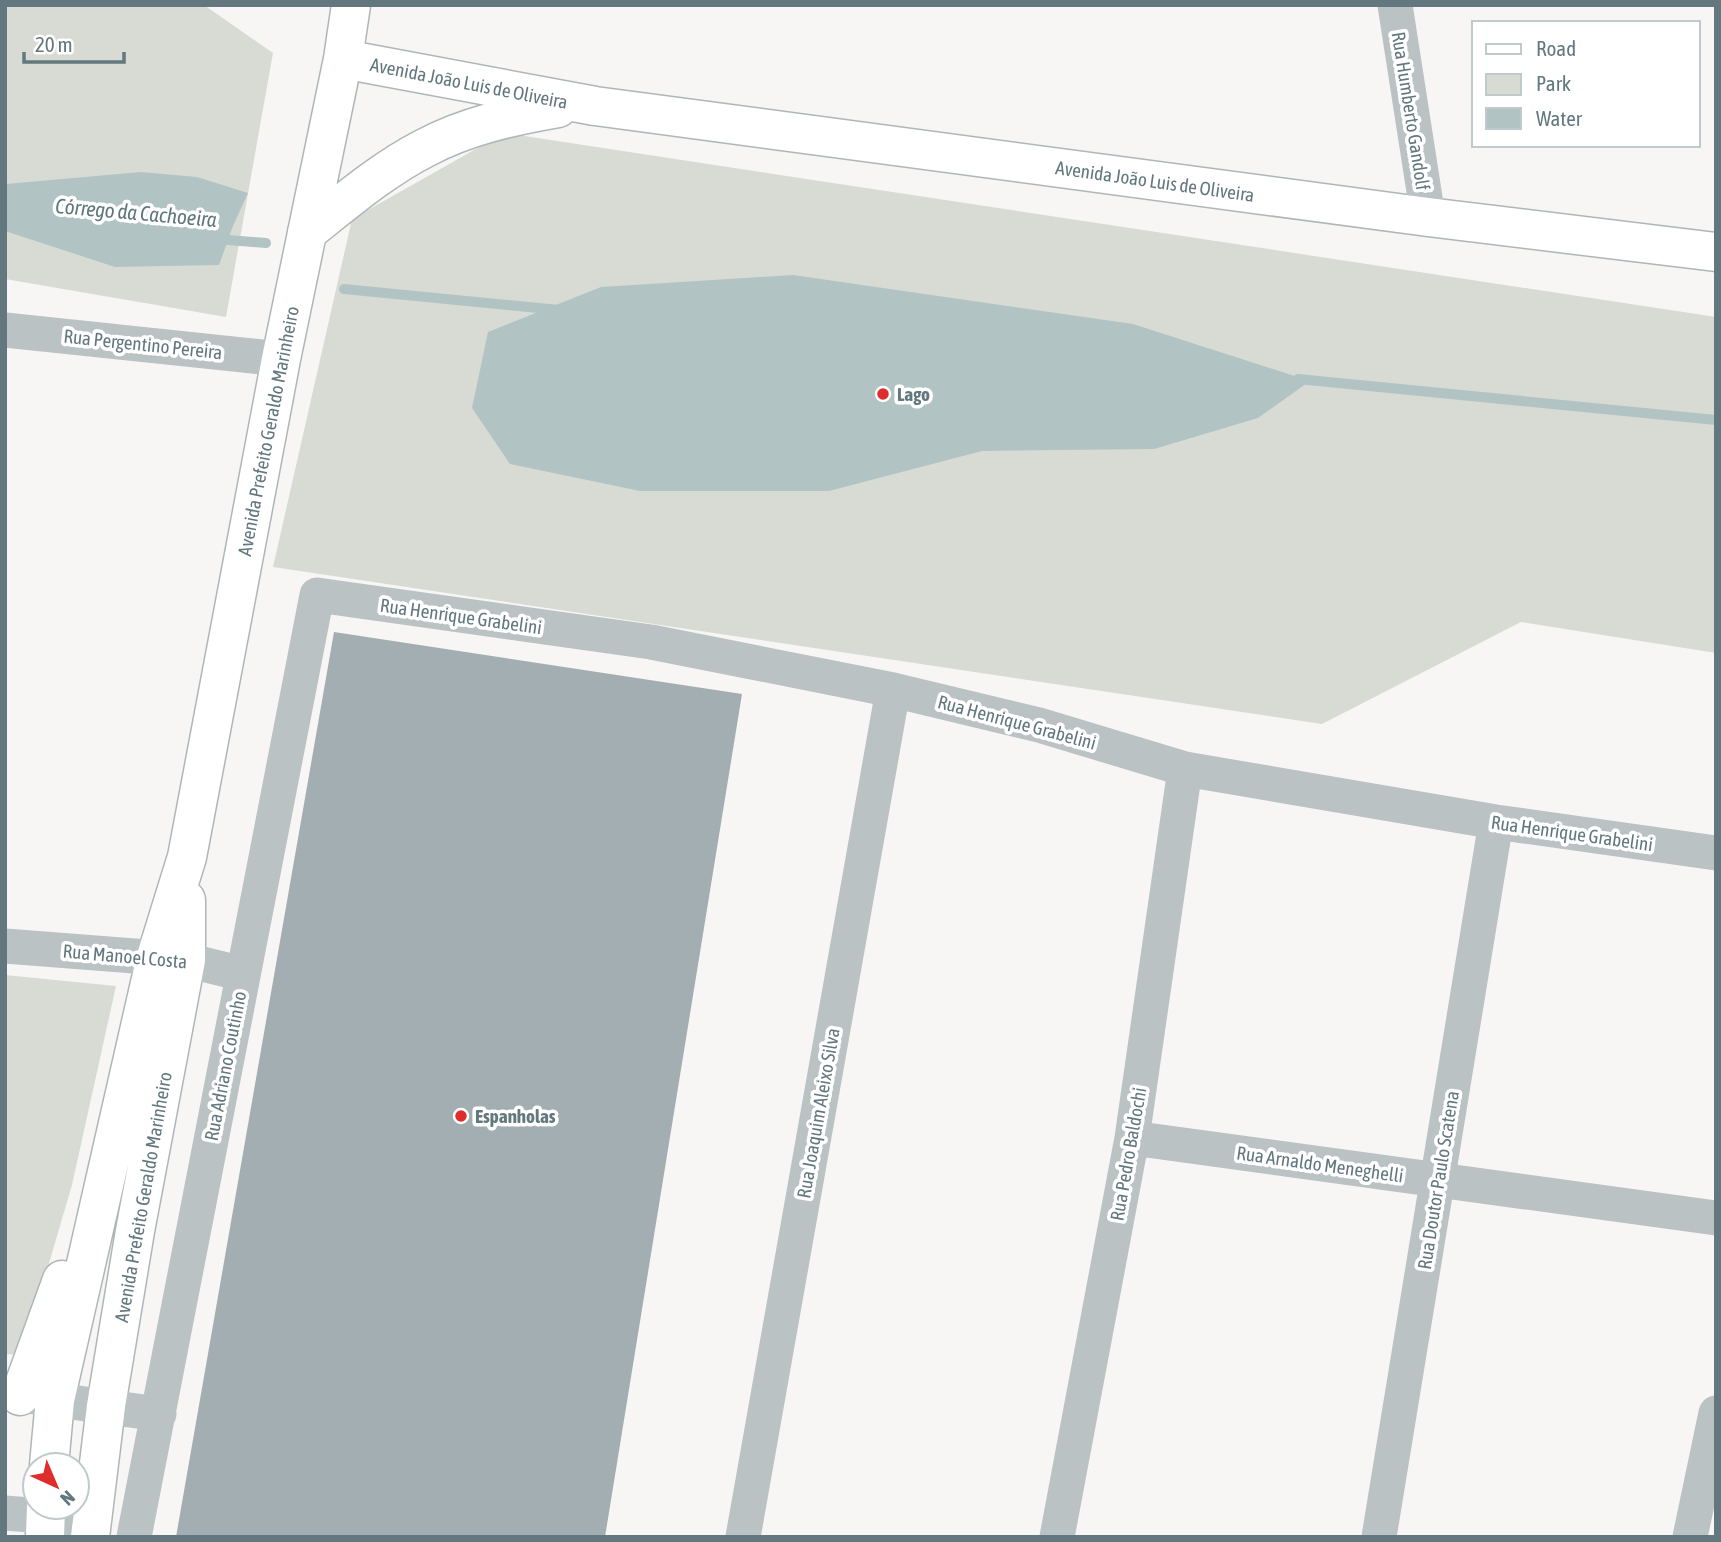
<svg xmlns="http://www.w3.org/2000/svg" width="1721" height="1542" font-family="'Asap Condensed',sans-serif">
<rect width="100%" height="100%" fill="#f7f6f4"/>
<path fill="#d8dbd3" d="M5 5H204L273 53 226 317 5 279Z
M504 133 1716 317V653L1521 622 1322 724 273 567 352 219Z
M5 975 116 986 72 1185 22 1355 5 1354Z"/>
<path fill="#b2c3c4" d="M141 172 197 177 248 193 233 226 219 265 115 267 5 231 6 184Z
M793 275 1133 324 1310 381 1258 418 1154 449 982 451 829 491H640L510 464 472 408 488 332 601 287Z"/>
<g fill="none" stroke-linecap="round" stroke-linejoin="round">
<path stroke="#b2c3c4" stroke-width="10" d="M215 239 266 243
M344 289 559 310
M1298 379 1716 420"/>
</g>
<path fill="#a2aeb1" d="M334 632 742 694 605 1537H176Z"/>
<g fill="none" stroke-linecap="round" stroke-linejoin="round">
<defs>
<path id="major" d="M343 59 595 106 1428 217 1716 252
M307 232C345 202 382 170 425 148 466 126 512 116 558 108
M20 1396 62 1280
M49 1465 55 1400 156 957 187 857 281 359 343 59 351 5
M45 1537 46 1507
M90 1537 106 1406 135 1231 186 960V900"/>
</defs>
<use href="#major" stroke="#afb6b8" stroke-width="41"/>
<path stroke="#bbc2c4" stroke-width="35" d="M1395 5 1428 217
M5 330 281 359
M5 946 186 960 243 974
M1132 1138 1716 1218
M27 1396 159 1414
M5 1513 93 1520
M134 1537 317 595 651 642 893 690 1039 725 1185 769 1496 822 1716 853
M743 1537 893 690
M1057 1537 1132 1138 1185 769
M1379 1537 1496 822
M1690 1537 1716 1413"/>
<use href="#major" stroke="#fff" stroke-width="38"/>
</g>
<g fill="#de2d2c" stroke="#fff" stroke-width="2.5">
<circle cx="883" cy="394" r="7"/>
<circle cx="461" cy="1116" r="7"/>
</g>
<g text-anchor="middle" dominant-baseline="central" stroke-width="7" stroke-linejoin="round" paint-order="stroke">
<g font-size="19" fill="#62787e" stroke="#fff">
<text transform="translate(469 83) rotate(11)">Avenida João Luis de Oliveira</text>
<text transform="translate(1411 111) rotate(81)">Rua Humberto Gandolf</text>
<text transform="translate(1155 181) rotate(8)">Avenida João Luis de Oliveira</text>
<text transform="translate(143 344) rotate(6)">Rua Pergentino Pereira</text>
<text transform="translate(268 431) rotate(-79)">Avenida Prefeito Geraldo Marinheiro</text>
<text transform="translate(461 616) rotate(8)">Rua Henrique Grabelini</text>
<text transform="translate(1017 722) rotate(15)">Rua Henrique Grabelini</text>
<text transform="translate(1572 833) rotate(8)">Rua Henrique Grabelini</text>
<text transform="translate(125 956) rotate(5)">Rua Manoel Costa</text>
<text transform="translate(225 1066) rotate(-79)">Rua Adriano Coutinho</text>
<text transform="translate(818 1113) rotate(-80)">Rua Joaquim Aleixo Silva</text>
<text transform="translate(1128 1154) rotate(-80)">Rua Pedro Baldochi</text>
<text transform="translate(1320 1164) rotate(8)">Rua Arnaldo Meneghelli</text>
<text transform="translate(1438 1180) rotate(-81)">Rua Doutor Paulo Scatena</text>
<text transform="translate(143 1197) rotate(-80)">Avenida Prefeito Geraldo Marinheiro</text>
</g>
<g font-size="19" font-weight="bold" fill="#62787e" stroke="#fff" text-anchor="start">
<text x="897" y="394">Lago</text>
<text x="475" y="1116">Espanholas</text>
</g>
<g font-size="21" font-style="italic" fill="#5e7879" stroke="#fff">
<text transform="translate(136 212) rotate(5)">Córrego da Cachoeira</text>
</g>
</g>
<rect width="1721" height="1542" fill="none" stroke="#62787e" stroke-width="14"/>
<rect x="1472" y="21" width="228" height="126" fill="#ffffff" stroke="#c0c9cb" stroke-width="2"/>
<rect x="1486" y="44" width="35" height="10" fill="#ffffff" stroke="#c0c9cb" stroke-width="2"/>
<text x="1536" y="56" font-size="21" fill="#62787e">Road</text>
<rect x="1486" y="74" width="35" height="21" fill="#d8dbd3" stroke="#c0c9cb" stroke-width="2"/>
<text x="1536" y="91" font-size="21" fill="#62787e">Park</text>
<rect x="1486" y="108" width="35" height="21" fill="#b2c3c4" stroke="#c0c9cb" stroke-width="2"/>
<text x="1536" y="126" font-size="21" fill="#62787e">Water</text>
<g transform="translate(56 1486) rotate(136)"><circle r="33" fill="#ffffff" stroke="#c0c9cb" stroke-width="2"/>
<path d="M0-5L12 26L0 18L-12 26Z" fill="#de2d2c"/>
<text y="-10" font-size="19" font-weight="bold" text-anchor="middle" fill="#62787e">N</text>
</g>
<path d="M24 52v10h100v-10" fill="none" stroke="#62787e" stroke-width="3.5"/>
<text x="35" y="52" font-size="21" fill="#62787e" stroke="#ffffff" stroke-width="5" paint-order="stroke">20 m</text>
</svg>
